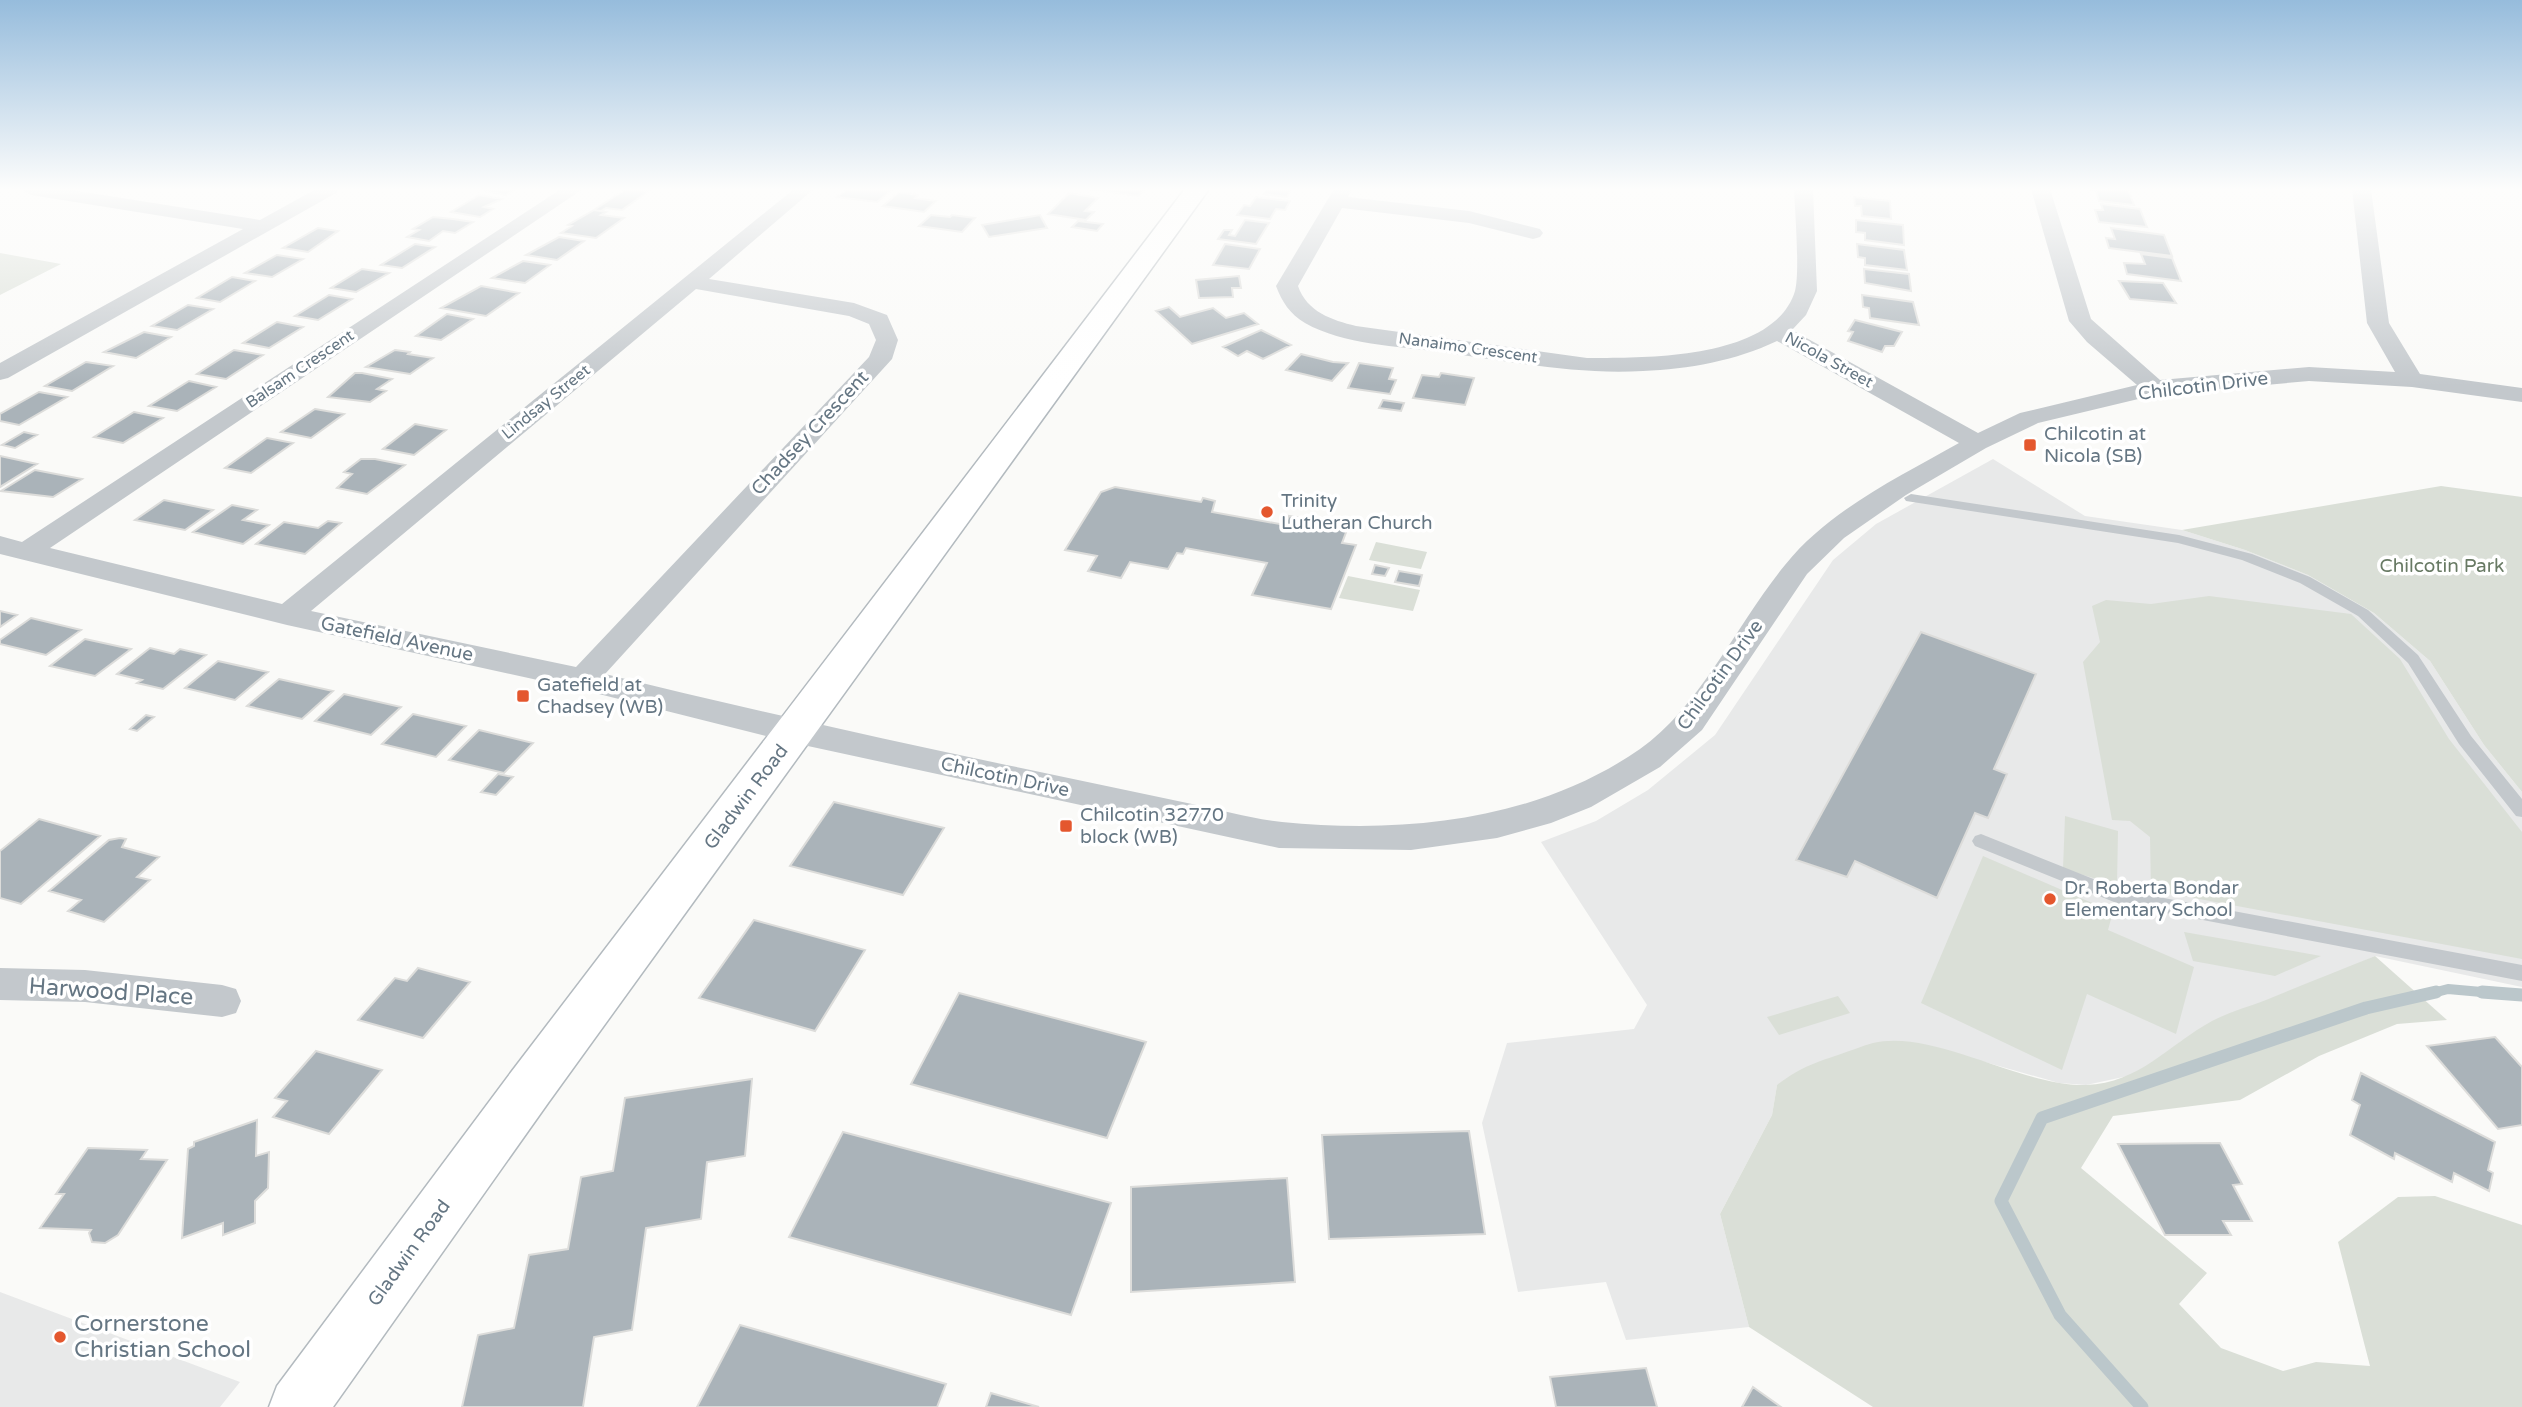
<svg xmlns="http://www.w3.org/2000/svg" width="2522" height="1407" font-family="'Varela Round',sans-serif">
<rect width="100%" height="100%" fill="#fafaf8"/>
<path fill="#e8e9e9" d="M1993 459 2085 516 2182 530 2245 550 2308 575 2374 613 2430 661 2484 745 2522 792V987L2375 956 2181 1041 2159 1060 2128 1076 2086 1085 2059 1083 1932 1047 1902 1042 1777 1085 1772 1115 1720 1214 1749 1327 1626 1340 1606 1282 1518 1292 1482 1123 1507 1043 1634 1029 1647 1005 1541 842 1596 821 1648 790 1715 735 1833 560 1876 524Z
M0 1292 240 1382 220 1407H0Z"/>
<path fill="#dadfd7" d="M0 253 61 264 0 295Z
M2441 486 2522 497V792L2484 745 2430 661 2374 613 2308 575 2245 550 2182 530Z
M1376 542 1427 552 1421 569 1369 560Z
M1348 576 1420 590 1413 611 1339 598Z
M2209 596 2351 614 2400 659 2449 739 2522 832V959L2151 890 2150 837 2130 821 2112 820 2083 662 2100 642 2092 606 2106 600 2151 604Z
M2065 816 2118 831 2117 885 2063 869Z
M1983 856 2113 912 2108 930 2194 967 2176 1034 2087 994 2062 1070 1921 1003Z
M2184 932 2321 956 2275 976 2193 961Z
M2375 956 2447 1020 2397 1024 2319 1056 2240 1100 2113 1116 2081 1168 2207 1273 2179 1304 2221 1348 2283 1371 2316 1362 2370 1366 2338 1242 2398 1197 2435 1196 2522 1225V1407H1873L1749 1327 1720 1214 1772 1115 1777 1085C1798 1069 1813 1063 1838 1055 1850 1051 1862 1046 1873 1043 1935 1029 2021 1087 2086 1085 2140 1083 2168 1045 2212 1021 2229 1012 2248 1007 2266 1000 2302 985 2338 971 2375 956Z
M1838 996 1850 1013 1779 1035 1767 1017Z"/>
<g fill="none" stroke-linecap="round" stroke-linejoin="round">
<path stroke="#bbc7cb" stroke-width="10" d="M2429 994 2448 989 2504 994"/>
<path stroke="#bbc7cb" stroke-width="13" d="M2482 992 2522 995
M2142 1407 2060 1315 2001 1201 2042 1118 2366 1008 2436 992"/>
</g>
<path fill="#aab3b9" stroke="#dcdcda" stroke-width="2" d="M489 189H517L506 195 484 191Z
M626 189 649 191 622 210 606 208 601 211 594 210Z
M847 189H893L877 202 837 197Z
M1095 189H1145L1138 196 1093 190Z
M1267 189H1292L1287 197 1263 194Z
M2088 189H2128L2134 205 2099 201 2096 191Z
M899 192 918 195 915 198 936 201 924 212 883 206Z
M1069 193 1098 198 1085 211 1094 212 1086 220 1048 214Z
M479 195 502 199 484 207 493 209 480 217 451 212Z
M1256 197 1290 201 1285 210 1276 209 1270 219 1237 215 1244 205 1250 206Z
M1854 197 1890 201 1891 219 1862 216 1861 206H1855Z
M2101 204 2140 209 2147 227 2099 222 2095 210H2103Z
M594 210 606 212 601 215 624 218 596 238 561 233 572 226 568 225Z
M931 215 950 217 952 215 975 218 962 232 919 226Z
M1040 215 1047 228 989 237 982 225Z
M433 217 453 219 473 222 455 233 443 231 429 241 407 237 419 230 413 229Z
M1245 220 1269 223 1256 244 1218 239 1224 230H1232L1229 235 1235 236Z
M1856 220 1903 225 1904 245 1865 240V233L1856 232Z
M1078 221 1103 224 1097 231 1072 227Z
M318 228 338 231 308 252 283 248Z
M2111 228 2164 235 2172 256 2109 248 2106 238 2115 239Z
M559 237 584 241 557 260 526 255Z
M415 244 435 247 402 268 381 265Z
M1225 244 1260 249 1249 269 1213 265Z
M1857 244 1904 250 1907 270 1865 265V258L1858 257Z
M2141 254 2172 258 2181 281 2127 274 2124 263 2145 264Z
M277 255 303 259 272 277 245 273Z
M523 261 550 265 525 283 492 278Z
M362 269 389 273 356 292 331 288Z
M1864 269 1909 274 1911 291 1865 283Z
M1239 276 1241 288H1232L1233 297 1199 298 1196 280Z
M232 277 255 281 220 302 197 298Z
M2119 281 2163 283 2176 303 2130 299Z
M481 286 519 293 486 316 441 308Z
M329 295 352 299 318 320 295 316Z
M1862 295 1913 302 1919 325 1870 318 1869 308 1863 307Z
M188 305 213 309 177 330 152 326Z
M1169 307 1180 317 1213 308 1226 318 1244 313 1258 324 1192 344 1156 311Z
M447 314 473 319 441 340 416 336Z
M1855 320 1902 332 1894 346H1885L1882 352 1848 341 1853 332 1848 331Z
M277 322 303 327 269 348 243 343Z
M1261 330 1291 345 1263 359 1247 351 1238 356 1223 347Z
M144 332 171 337 136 358 104 352Z
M234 350 263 355 226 379 197 374Z
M395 350 410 352 408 354 433 358 410 374 366 367Z
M1301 354 1333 362 1348 363 1332 381 1286 370Z
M86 362 113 366 72 391 45 386Z
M1359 363 1393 368 1389 379 1396 380 1390 394 1348 388Z
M355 373H362L392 379 377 389 386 391 370 402 328 397Z
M1441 373 1474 378 1465 405 1413 398 1422 375 1439 377Z
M189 381 216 387 177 411 149 406Z
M39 392 67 397 19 425 0 421V414Z
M1383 400 1404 403 1401 411 1379 408Z
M315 409 344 414 311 438 281 432Z
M134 412 163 418 123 443 94 437Z
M415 424 446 430 414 455 383 449Z
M24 432 37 435 15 448 2 445Z
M267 438 293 443 251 473 225 468Z
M0 456 37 464 0 487Z
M361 459H375L405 465 367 494 337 488 352 474 344 472Z
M35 470 82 479 53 497 1 491Z
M1115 487 1201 502 1203 498 1215 501 1212 512 1285 525 1289 516 1348 527 1342 543 1356 545 1331 609 1252 595 1267 563 1186 548 1183 554 1177 553 1168 569 1130 562 1121 578 1088 571 1097 556 1065 550 1101 492Z
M164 500 213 510 185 530 135 520Z
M232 505 257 510 243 520 269 525 243 544 193 532Z
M328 521 341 523 305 554 256 544 284 522 318 528Z
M1375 565 1389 568 1385 576 1372 574Z
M1399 571 1422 575 1419 586 1395 582Z
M0 611 17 615 0 627Z
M31 618 81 630 46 655 0 644V640Z
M1921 632 2036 674 1994 769 2007 774 1988 818 1975 813 1937 898 1855 861 1847 877 1796 860Z
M85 639 131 649 95 676 50 666Z
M150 648 174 654 180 649 206 655 163 689 137 683 142 680 117 674Z
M218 661 268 672 235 700 185 688Z
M279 679 333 691 302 719 247 706Z
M344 694 401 707 371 735 315 721Z
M413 714 466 726 436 757 382 744Z
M146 715 154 717 137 731 130 729Z
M479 730 533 743 504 773 449 760Z
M498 774 513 777 496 795 481 792Z
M834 802 944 828 903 895 790 866Z
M39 819 100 836 21 904 0 898V851Z
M120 838 126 839 122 847 159 857 137 877 150 880 104 922 68 911 81 900 49 891 109 840Z
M754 920 865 950 815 1031 699 998Z
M418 968 470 982 423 1038 358 1020 395 978 407 981Z
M959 993 1146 1042 1107 1138 911 1084Z
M2495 1037 2522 1067V1125L2498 1129 2427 1046Z
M316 1051 382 1070 329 1134 273 1117 287 1101 275 1098Z
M2361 1073 2495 1142 2488 1170 2493 1173 2489 1191 2454 1173 2452 1182 2395 1153 2394 1159 2350 1135 2360 1105 2352 1100Z
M752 1079 745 1156 707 1162 701 1219 646 1228 632 1330 594 1337 583 1407H462L478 1335 514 1328 529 1255 568 1249 581 1177 613 1171 625 1098Z
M257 1120 256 1156 269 1152 268 1188 255 1201V1223L223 1235V1223L182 1238 188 1149 194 1146V1142Z
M1469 1131 1485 1234 1329 1239 1322 1135Z
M843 1132 1111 1203 1071 1315 789 1237Z
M2220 1143 2242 1184 2233 1185 2252 1221H2223L2231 1235H2165L2118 1144Z
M88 1148 147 1150 141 1159 167 1160 118 1235 105 1243 92 1242 89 1233 91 1230 40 1228 64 1194H56Z
M1287 1178 1295 1282 1131 1292V1187Z
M740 1325 946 1384 937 1407H697Z
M1646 1368 1657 1407H1556L1550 1377Z
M1753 1387 1781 1407H1742Z
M991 1393 1039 1407H986Z"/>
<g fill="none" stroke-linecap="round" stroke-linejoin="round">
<defs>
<path id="secondary" d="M1185 189H1209L548 1103 333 1407H269L277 1386 512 1071Z"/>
</defs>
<use href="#secondary" stroke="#b3babf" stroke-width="3"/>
<path fill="#c3c8cc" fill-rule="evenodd" d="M1911 494 2179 535 2252 554 2310 577 2368 610 2418 655 2471 736 2522 799V817L2516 816 2459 744 2408 663 2358 616 2300 583 2242 560 2178 543 1906 501 1904 498Z
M1981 834 2121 890 2522 965V981L2119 904 1975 846 1972 841 1975 836Z"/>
<path fill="#c3c8cc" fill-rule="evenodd" d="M21 189H65L260 220 316 189H339L336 193 8 378 0 380V363L243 229 31 195Z
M561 189H583L50 548 282 604 794 189H814L709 279 854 303 887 315 898 340 892 359 605 674C743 708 882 739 1021 768 1078 780 1135 792 1192 804 1222 810 1252 819 1282 822 1405 834 1536 821 1640 749 1700 707 1738 622 1785 565 1829 510 1899 477 1959 443L1777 341C1735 361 1689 369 1643 371 1575 375 1508 361 1441 352 1397 346 1344 345 1305 323 1290 314 1282 302 1276 286L1334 189H1352L1348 197 1469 211 1540 229 1543 233 1540 237 1533 239 1469 223 1342 208 1298 286C1307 312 1332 320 1356 326L1587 358C1645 358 1774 360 1795 291 1800 273 1795 211 1794 189H1813L1817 291 1806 315 1792 330 1978 433 2020 413 2137 385 2087 342 2069 321 2031 189H2050L2091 319 2160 380 2309 367 2395 372 2367 323 2352 189H2371L2389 323 2420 374 2522 388V402L2412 387 2309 381 2155 395 2038 423 1986 448 1906 495 1844 538 1807 574 1702 730 1660 767 1591 807 1551 823 1497 838 1411 850 1279 848 794 743 583 690 287 625 0 554V536L22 542ZM696 289 849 316 869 324 876 340 869 357 576 667 311 611Z
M0 968 85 970 222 985 236 989 241 1001 236 1013 222 1017 85 1002 0 1000Z"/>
<use href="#secondary" fill="#fff" fill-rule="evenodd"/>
</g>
<linearGradient id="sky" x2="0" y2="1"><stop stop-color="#96bcdc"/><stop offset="0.49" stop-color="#fdfdfc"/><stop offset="1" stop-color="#fdfdfc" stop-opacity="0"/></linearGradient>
<rect width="2522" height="386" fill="url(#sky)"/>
<g fill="#e4572e" stroke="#fff" stroke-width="2.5">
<rect x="2023" y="438" width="14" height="14" rx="3.5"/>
<circle cx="1267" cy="512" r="7"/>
<rect x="516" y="689" width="14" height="14" rx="3.5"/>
<rect x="1059" y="819" width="14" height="14" rx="3.5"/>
<circle cx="2050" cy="899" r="7"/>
<circle cx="60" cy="1337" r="7"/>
</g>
<g text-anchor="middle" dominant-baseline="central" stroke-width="7" stroke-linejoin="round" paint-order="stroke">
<g font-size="16" fill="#657683" stroke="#fff">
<text transform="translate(1468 348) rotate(8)">Nanaimo Crescent</text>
<text transform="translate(1829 360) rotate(29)">Nicola Street</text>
<text transform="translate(300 369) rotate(-34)">Balsam Crescent</text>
<text transform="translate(546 402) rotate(-39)">Lindsay Street</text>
</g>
<g font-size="19" fill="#657683" stroke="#fff">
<text transform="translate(2203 386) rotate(-7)">Chilcotin Drive</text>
<text transform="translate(810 433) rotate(-47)">Chadsey Crescent</text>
<text transform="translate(397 639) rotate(12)">Gatefield Avenue</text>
<text transform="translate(1720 675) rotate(-54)">Chilcotin Drive</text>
<text transform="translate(1005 777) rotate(12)">Chilcotin Drive</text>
<text transform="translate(746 797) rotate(-53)">Gladwin Road</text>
<text transform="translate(409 1253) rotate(-54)">Gladwin Road</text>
</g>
<g font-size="19" fill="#657683" stroke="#fff" text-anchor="start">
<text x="2044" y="434">Chilcotin at<tspan x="2044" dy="22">Nicola (SB)</tspan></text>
<text x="1281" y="501">Trinity<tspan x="1281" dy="22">Lutheran Church</tspan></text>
<text x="537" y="685">Gatefield at<tspan x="537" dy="22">Chadsey (WB)</tspan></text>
<text x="1080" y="815">Chilcotin 32770<tspan x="1080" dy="22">block (WB)</tspan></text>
<text x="2064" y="888">Dr. Roberta Bondar<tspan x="2064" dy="22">Elementary School</tspan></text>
</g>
<g font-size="19" fill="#687a64" stroke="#fff">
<text x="2442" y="566">Chilcotin Park</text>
</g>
<g font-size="23" fill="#657683" stroke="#fff">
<text transform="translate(111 992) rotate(4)">Harwood Place</text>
</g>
<g font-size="23" fill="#657683" stroke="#fff" text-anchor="start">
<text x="74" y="1324">Cornerstone<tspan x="74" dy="26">Christian School</tspan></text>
</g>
</g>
</svg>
